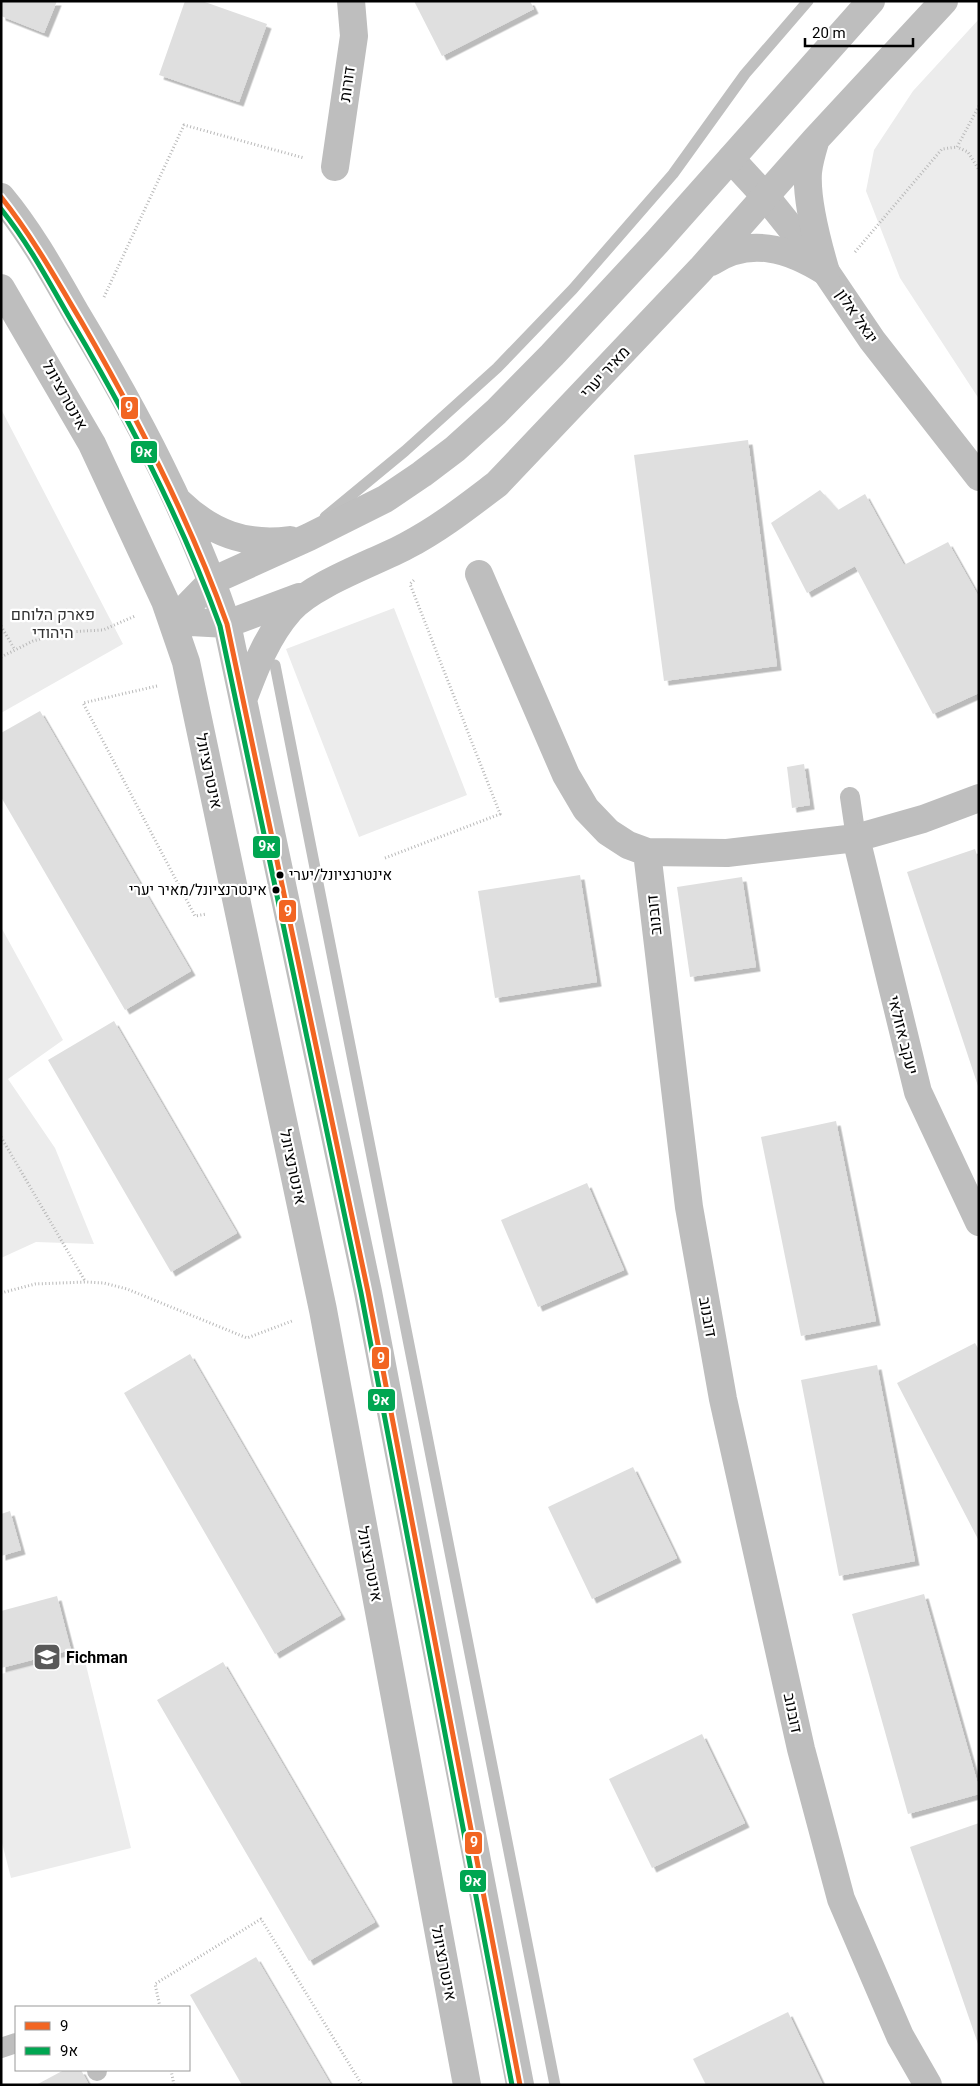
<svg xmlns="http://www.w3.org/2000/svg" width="980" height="2086" font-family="Roboto,Heebo,sans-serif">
<defs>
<filter id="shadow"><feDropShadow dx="4.5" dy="4.5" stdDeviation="0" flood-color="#0004"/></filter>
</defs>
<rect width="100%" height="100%" fill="#fff"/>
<path fill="#ececec" d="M979 19V399L900 278 866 191 874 150 913 91Z
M1 409 123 644 1 713Z
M394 608 467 795 359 837 286 649Z
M1 927 63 1040 8 1079 55 1148 94 1244 36 1242 1 1258Z
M83 1653 131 1848 11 1878 1 1839V1674Z"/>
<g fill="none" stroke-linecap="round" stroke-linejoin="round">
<path stroke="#bfbfbf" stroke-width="11" d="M325 517 405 451 497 368 573 289 673 174 745 74 808 1
M275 665 555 2085"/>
</g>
<path fill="#dfdfdf" filter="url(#shadow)" d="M1 1H57L44 33 1 16Z
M185 1H202L267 24 239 102 159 75Z
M414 1H530L534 9 442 56Z
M748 440 777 666 664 681 634 455Z
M820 490 838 510 865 494 904 565 948 542 979 597V693L933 714 855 566 807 593 771 523Z
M40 711 191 971 125 1010 1 797V733Z
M804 764 810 805 792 808 787 767Z
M975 849 979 861 978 1086 907 872Z
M580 875 597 982 495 998 478 891Z
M742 877 756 967 690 977 677 887Z
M114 1021 237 1233 171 1272 48 1060Z
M836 1121 876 1321 801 1336 761 1137Z
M587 1183 624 1270 538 1307 501 1220Z
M975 1343 979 1350V1541L897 1383Z
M190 1354 341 1615 275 1654 124 1393Z
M877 1365 915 1561 839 1576 801 1380Z
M633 1467 677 1558 592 1599 548 1507Z
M10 1511 21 1550 1 1556V1514Z
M924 1594 979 1788V1794L908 1814 852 1614Z
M57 1596 71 1650 1 1668V1611Z
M223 1662 375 1922 309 1961 157 1700Z
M702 1734 745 1823 652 1868 609 1779Z
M979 1823V2044H978L910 1847Z
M256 1957 286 2008 331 2085H242L190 1995Z
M788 2012 823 2085H706L693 2059Z
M64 2070H81L89 2085H36Z"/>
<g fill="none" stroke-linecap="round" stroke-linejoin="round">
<path stroke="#b9b9b9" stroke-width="3" stroke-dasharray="1 2.5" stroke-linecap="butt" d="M979 106 957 147 968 152 979 170
M855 252 942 149 957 147
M104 297 184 125 304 158
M1 626 15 650
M1 657 33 641 66 632 103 630 135 616
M157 686 83 703 195 916 206 914
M385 858 500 814 410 584 414 580
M1 1137 85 1281
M1 1293 35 1284 86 1282 104 1283 127 1289 247 1338 292 1321
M160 2007 155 1984 261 1919 362 2085
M171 2070 174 2085"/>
<path stroke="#bebebe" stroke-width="20" d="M850 797 856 838
M1 2048 16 2043
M97 2070V2071"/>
<path stroke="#bebebe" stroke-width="28" d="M731 159 766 197 826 272 872 340 979 477
M335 167 354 36 351 1
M479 574 566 775 586 809 608 832 628 845 647 852 689 1207 723 1399 801 1749 841 1899 900 2036 928 2085
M856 838 918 1092 979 1222
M647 852 727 853 856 838 923 819 979 798"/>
<path stroke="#bebebe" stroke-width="28" d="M815 142C812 152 809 162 808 172 806 201 818 245 826 272
M1 197C31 233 54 275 77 315 136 413 190 515 227 624L368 1292 520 2085
M711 262C750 236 790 249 826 272
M1 288 92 444 165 601 186 662 323 1310 467 2085
M179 502C211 533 246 546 290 540
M173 621 212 581 309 537 385 499 422 474 455 449 496 412 552 355 657 242 871 1
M173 621 227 624 299 597
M243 700C255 668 267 636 290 610 313 584 374 563 406 546 439 529 468 506 497 484L701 269 815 140 944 1"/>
<defs>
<path id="bus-1" d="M1 197C32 236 56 279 81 321 138 419 189 518 227 624L368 1292 520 2085"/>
<path id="bus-2" d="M1 209C29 244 50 284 72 322 130 420 181 519 220 626L361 1293 512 2085"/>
</defs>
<use href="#bus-1" stroke="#fff" stroke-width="9"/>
<use href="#bus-2" stroke="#fff" stroke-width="9"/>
<use href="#bus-1" stroke="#f26522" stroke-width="5"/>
<use href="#bus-2" stroke="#00a651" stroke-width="5"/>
</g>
<defs>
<symbol id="school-square" viewBox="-11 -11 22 22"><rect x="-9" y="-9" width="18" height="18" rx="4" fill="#595959" stroke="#fff"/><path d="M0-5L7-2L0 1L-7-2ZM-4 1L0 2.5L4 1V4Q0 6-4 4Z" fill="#fff"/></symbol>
</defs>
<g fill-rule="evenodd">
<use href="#school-square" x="31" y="1641" width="32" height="32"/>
</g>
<g fill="#000" stroke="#fff" stroke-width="2">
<circle cx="280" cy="875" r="4.5"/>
<circle cx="276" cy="890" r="4.5"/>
</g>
<g text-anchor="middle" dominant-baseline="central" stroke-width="4.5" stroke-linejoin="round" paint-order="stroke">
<g font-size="15" fill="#000" stroke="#fff" text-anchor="start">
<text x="289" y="875">אינטרנציונל/יערי</text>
<text x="267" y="890" text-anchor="end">אינטרנציונל/מאיר יערי</text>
</g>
<g font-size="16" fill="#000" stroke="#fff">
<text transform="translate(347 84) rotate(-82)">דורות</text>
<text transform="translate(857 316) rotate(56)">יגאל אלון</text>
<text transform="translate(605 372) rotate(-47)">מאיר יערי</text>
<text transform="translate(65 395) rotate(61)">אינטרנציונל</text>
<text transform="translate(209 771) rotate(78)">אינטרנציונל</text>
<text transform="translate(654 915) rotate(-96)">דובנוב</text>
<text transform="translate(903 1035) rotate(76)">יעקב אזולאי</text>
<text transform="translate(293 1167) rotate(78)">אינטרנציונל</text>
<text transform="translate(708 1317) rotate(80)">דובנוב</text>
<text transform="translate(370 1564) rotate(79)">אינטרנציונל</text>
<text transform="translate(793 1713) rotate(78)">דובנוב</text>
<text transform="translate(444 1963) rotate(79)">אינטרנציונל</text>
</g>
<g font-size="16" fill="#333" stroke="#fff">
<text x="53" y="614">פארק הלוחם<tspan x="53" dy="18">היהודי</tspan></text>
</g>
<g font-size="16" font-weight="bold" fill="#000" stroke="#fff" text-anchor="start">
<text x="66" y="1657">Fichman</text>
</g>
</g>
<g stroke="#fff" stroke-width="2">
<rect x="120" y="396" width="19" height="24" rx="5" fill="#f26522"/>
<rect x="130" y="440" width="28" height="24" rx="5" fill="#00a651"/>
<rect x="252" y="835" width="29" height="24" rx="5" fill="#00a651"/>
<rect x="278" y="899" width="19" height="24" rx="5" fill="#f26522"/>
<rect x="371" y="1346" width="19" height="24" rx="5" fill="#f26522"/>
<rect x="367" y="1388" width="29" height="24" rx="5" fill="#00a651"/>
<rect x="464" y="1831" width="19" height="24" rx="5" fill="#f26522"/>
<rect x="459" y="1869" width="28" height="24" rx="5" fill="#00a651"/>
</g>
<g font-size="14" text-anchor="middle" font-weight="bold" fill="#fff">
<text x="129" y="412">9</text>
<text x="144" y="457">9א</text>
<text x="267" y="851">9א</text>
<text x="288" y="916">9</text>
<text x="381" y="1363">9</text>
<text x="381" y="1405">9א</text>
<text x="474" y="1847">9</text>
<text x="473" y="1886">9א</text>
</g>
<rect width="980" height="2086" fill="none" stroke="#000000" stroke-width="5"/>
<rect x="15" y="2006" width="175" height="65" fill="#ffffff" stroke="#999999"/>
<rect x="25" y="2022" width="25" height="8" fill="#f26522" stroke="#999999"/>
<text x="60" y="2031" font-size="15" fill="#000000">9</text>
<rect x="25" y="2047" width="25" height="8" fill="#00a651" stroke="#999999"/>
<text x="60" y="2056" font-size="15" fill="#000000">9א</text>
<path d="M805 38v8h108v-8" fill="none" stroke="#000000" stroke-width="2.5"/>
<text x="812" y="38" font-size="15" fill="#000000" stroke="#ffffff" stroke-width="4" paint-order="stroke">20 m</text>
</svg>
